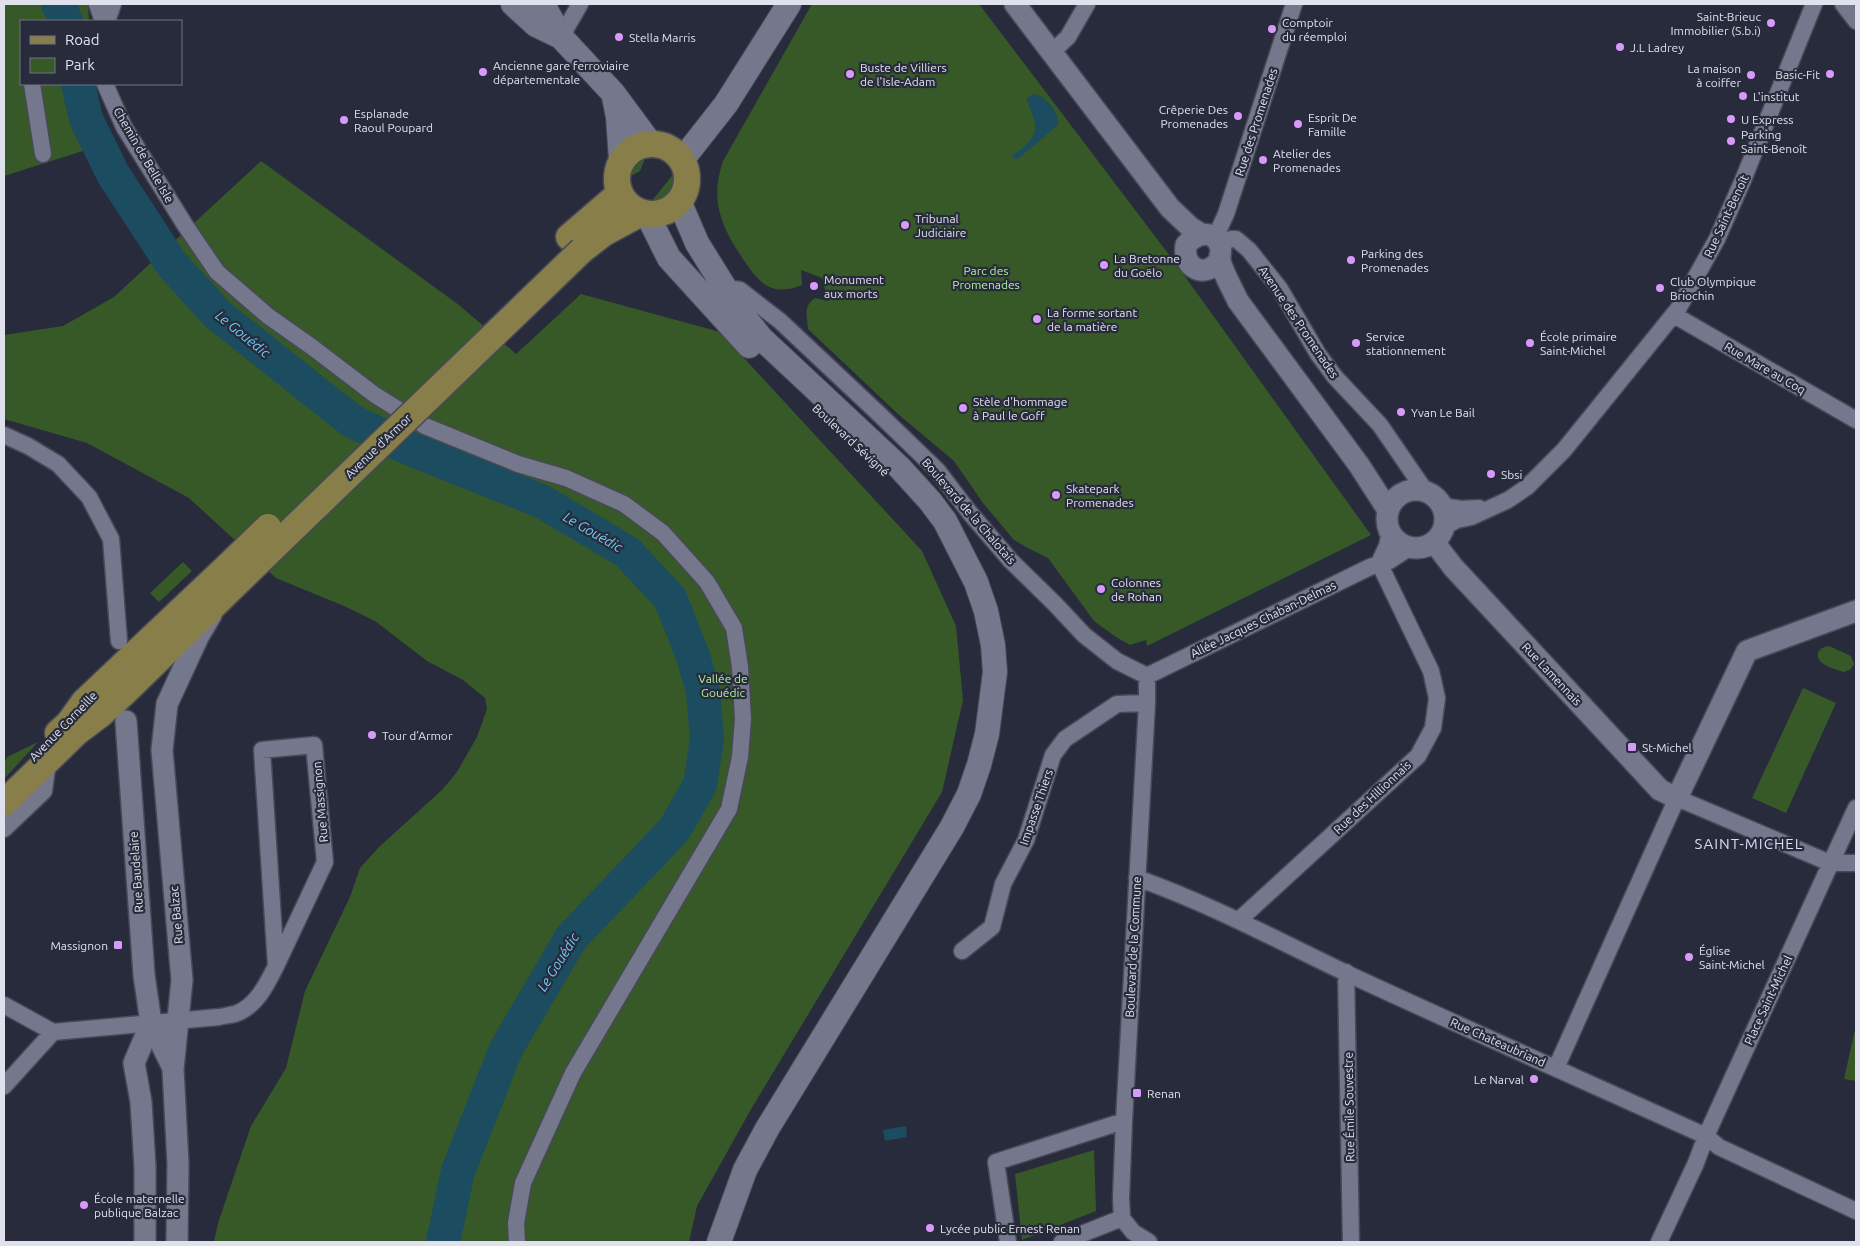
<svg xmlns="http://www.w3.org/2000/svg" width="1860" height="1246" font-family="Ubuntu,sans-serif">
<rect width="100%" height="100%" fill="#282b3b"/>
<path fill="#375928" d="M4 4H88L89 21H21V84H93L111 142 4 176Z
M812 4H979L1176 264 1371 535 1147 646 1146 640 1130 645 1116 637 1094 621 1048 558 1028 548 1014 540 983 503 954 461 898 414 808 329C807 316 803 306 815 298L828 301 822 278 801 270 802 285C773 297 760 284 745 262 722 228 709 202 723 161Z
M649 149 640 171 619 183C620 163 629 153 649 149Z
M261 161 459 305 516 354 581 294 720 332 922 551 956 626 963 700 942 792 750 1111 697 1206 689 1242H214L218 1223 251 1126 286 1068 305 991 350 897 360 868 379 847 442 790 457 772 477 737 487 709 485 698 463 680 427 661 375 621 344 606 276 578 189 498 87 443 4 419V335L63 326 114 297Z
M679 167C688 188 672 214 647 207Z
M183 562 192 571 159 602 150 593Z
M1829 646 1851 656 1854 664 1851 669 1844 672C1836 669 1815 665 1818 653 1820 648 1824 647 1829 646Z
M1803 688 1836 703 1786 813 1752 798Z
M38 742 5 778 4 777V763L7 757Z
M1856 1025V1081L1844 1079Z
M1094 1150 1096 1211 1022 1240 1015 1174Z"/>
<path fill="#1b4c5f" d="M1034 94C1046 96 1060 113 1058 125L1019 158 1014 159 1013 156C1016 152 1021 150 1025 146 1042 129 1034 119 1027 101V98Z
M906 1126 907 1137 885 1141 883 1130Z"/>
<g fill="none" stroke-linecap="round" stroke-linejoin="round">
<path stroke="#1b4c5f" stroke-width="34" d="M58 4 66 21
M78 84 86 119 113 174 171 263 218 315 352 421 406 447 541 501 627 552 670 598 693 656 703 691 707 739 700 785 674 830 571 938 506 1049 458 1171 443 1242"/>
<defs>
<path id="minor" d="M97 4 103 21
M1843 4 1856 21
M107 21 113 4
M561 37 580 4
M1052 52 1068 37 1087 4
M32 84 43 154
M105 84 124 127 185 225 217 272 268 316 312 347 375 395 425 426 518 464 566 478 624 504 663 533 707 582 734 628 740 667 743 719 740 757 729 809 573 1073 523 1183 516 1223 517 1242
M1215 238 1226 214 1294 4
M1219 244 1231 239H1236L1249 250 1280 289 1318 354 1335 377 1380 425 1426 492
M725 288 740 290 780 321 879 414 938 471 970 513 1011 561 1055 604 1084 635 1117 661 1147 676
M1674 315 1856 420
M4 435 28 446 58 464 89 497 111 539 119 641
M1442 506 1461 509 1479 508
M1444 527 1457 520 1471 517 1508 500 1527 487 1564 450 1678 309 1717 239 1743 180 1814 4
M1379 563 1387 546 1390 532
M1147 676 1370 567 1389 561 1409 548
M314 745 325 862 276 966 262 750Z
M4 829 44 791 48 761
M1137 878C1210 904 1277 940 1346 973 1462 1027 1580 1079 1697 1132L1706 1136 1719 1147 1856 1211
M1239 920 1418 756 1433 728 1437 698 1431 671 1379 563
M962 951 992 927 1003 884 1026 840 1053 755 1065 739 1117 704 1147 703
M1346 972 1351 1242
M4 1005 53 1032 219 1017C224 1016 230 1015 235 1014 256 1007 267 984 276 966
M1556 1068 1677 798 1830 863H1856
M4 1086 53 1032
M1122 1218 1121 1198 1124 1121 1147 703V676
M1122 1218 1133 1232 1149 1242
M1008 1242 996 1162 1124 1121
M1062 1242 1122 1218
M1659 1242 1696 1163 1706 1136 1856 808"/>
<path id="tertiary" d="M1015 4 1170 208 1190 227 1201 234
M1220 259C1206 280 1182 269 1186 245 1195 234 1214 228 1220 246 1222 251 1219 256 1220 261 1224 275 1232 288 1238 301L1359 465 1388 510
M1387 519a29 29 0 1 1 58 0a29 29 0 1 1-58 0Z
M1434 542 1453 567 1660 790 1677 798 1747 651 1856 611
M126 721 144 975 151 1023 173 1068
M145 1242V1167L141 1102 134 1063 151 1023
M177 1242 178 1164 173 1069 182 980 162 750 167 704 198 637 211 615"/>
<path id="secondary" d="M513 4 536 25 561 37
M538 4 546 10 561 37 613 93 650 143
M614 97 618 117 621 160
M682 160 726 104 789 4
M679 201 697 243 738 309 761 338 900 468 930 501 945 521 976 582 986 611 993 645 995 672 987 734 979 765 969 794 952 827 767 1129 745 1170 719 1242
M647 214 669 258 749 346"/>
<path id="primary" d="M617 179a35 35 0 1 1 70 0a35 35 0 1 1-70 0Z
M569 237 619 194
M582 250 604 233 641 213
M58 733 69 723 84 702 230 564
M4 803 77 732 101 714 125 692 243 577"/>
</defs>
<use href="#minor" stroke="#474957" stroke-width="19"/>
<use href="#tertiary" stroke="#474957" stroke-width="24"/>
<use href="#secondary" stroke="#474957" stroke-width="26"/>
<use href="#primary" stroke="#474957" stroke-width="29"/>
<use href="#minor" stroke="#75788c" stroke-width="16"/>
<use href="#tertiary" stroke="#75788c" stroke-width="21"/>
<use href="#secondary" stroke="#75788c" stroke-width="24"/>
<use href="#primary" stroke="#887e4a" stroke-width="26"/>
<defs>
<path id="primary-bridge" d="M230 564 268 527
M243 577 582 250"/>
</defs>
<use href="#primary-bridge" stroke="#474957" stroke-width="29" stroke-linecap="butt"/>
<use href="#primary-bridge" stroke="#887e4a" stroke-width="26"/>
</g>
<g fill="#d89af8" stroke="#282b3b" stroke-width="2">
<circle cx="1771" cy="23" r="5"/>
<circle cx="1272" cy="29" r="5"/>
<circle cx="619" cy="37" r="5"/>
<circle cx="1620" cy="47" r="5"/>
<circle cx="483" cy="72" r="5"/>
<circle cx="850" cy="74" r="5"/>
<circle cx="1830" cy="74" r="5"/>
<circle cx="1751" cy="75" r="5"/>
<circle cx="1743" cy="96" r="5"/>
<circle cx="1238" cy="116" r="5"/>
<circle cx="1731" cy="119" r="5"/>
<circle cx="344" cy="120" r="5"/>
<circle cx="1298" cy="124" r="5"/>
<circle cx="1731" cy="141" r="5"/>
<circle cx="1263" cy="160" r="5"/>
<circle cx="905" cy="225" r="5"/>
<circle cx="1351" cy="260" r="5"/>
<circle cx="1104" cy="265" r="5"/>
<circle cx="814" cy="286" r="5"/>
<circle cx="1660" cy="288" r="5"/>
<circle cx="1037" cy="319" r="5"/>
<circle cx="1356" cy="343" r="5"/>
<circle cx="1530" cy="343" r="5"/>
<circle cx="963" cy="408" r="5"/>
<circle cx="1401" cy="412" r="5"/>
<circle cx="1491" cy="474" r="5"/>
<circle cx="1056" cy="495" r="5"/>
<circle cx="1101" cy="589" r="5"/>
<circle cx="372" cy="735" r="5"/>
<rect x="1627" y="742" width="10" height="10" rx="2.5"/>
<rect x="113" y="940" width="10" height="10" rx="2.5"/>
<circle cx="1689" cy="957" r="5"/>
<circle cx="1534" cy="1079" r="5"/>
<rect x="1132" y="1088" width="10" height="10" rx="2.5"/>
<circle cx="84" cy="1205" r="5"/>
<circle cx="930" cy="1228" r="5"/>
</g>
<g text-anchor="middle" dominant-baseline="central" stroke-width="4.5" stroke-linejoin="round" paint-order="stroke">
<g font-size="12" fill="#dfe1ec" stroke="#282b3b" text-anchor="start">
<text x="1761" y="16" text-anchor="end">Saint-Brieuc<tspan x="1761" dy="14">Immobilier (S.b.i)</tspan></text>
<text x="1282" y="22">Comptoir<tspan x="1282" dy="14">du réemploi</tspan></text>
<text x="629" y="37">Stella Marris</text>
<text x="1630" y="47">J.L Ladrey</text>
<text x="493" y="65">Ancienne gare ferroviaire<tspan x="493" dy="14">départementale</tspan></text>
<text x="860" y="67">Buste de Villiers<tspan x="860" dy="14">de l'Isle-Adam</tspan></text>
<text x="1741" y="68" text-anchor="end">La maison<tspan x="1741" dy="14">à coiffer</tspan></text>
<text x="1820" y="74" text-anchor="end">Basic-Fit</text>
<text x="1753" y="96">L'institut</text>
<text x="1228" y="109" text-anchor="end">Crêperie Des<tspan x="1228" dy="14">Promenades</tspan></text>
<text x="354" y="113">Esplanade<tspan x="354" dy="14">Raoul Poupard</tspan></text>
<text x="1308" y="117">Esprit De<tspan x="1308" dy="14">Famille</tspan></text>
<text x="1741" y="119">U Express</text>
<text x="1741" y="134">Parking<tspan x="1741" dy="14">Saint-Benoît</tspan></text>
<text x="1273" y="153">Atelier des<tspan x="1273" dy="14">Promenades</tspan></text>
<text x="915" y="218">Tribunal<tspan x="915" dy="14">Judiciaire</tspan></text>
<text x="1361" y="253">Parking des<tspan x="1361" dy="14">Promenades</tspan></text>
<text x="1114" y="258">La Bretonne<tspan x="1114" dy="14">du Goëlo</tspan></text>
<text x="824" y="279">Monument<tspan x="824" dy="14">aux morts</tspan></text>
<text x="1670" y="281">Club Olympique<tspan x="1670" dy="14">Briochin</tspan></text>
<text x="1047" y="312">La forme sortant<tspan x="1047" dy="14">de la matière</tspan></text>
<text x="1366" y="336">Service<tspan x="1366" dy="14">stationnement</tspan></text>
<text x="1540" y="336">École primaire<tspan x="1540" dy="14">Saint-Michel</tspan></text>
<text x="973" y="401">Stèle d'hommage<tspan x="973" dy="14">à Paul le Goff</tspan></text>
<text x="1411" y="412">Yvan Le Bail</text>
<text x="1501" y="474">Sbsi</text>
<text x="1066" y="488">Skatepark<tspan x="1066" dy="14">Promenades</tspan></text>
<text x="1111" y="582">Colonnes<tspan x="1111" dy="14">de Rohan</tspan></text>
<text x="382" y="735">Tour d’Armor</text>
<text x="1642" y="747">St-Michel</text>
<text x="108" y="945" text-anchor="end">Massignon</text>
<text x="1699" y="950">Église<tspan x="1699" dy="14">Saint-Michel</tspan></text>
<text x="1524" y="1079" text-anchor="end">Le Narval</text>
<text x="1147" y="1093">Renan</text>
<text x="94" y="1198">École maternelle<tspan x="94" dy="14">publique Balzac</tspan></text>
<text x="940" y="1228">Lycée public Ernest Renan</text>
</g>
<g font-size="12" fill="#dfe1ec" stroke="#282b3b">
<text transform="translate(1256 122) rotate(-72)">Rue des Promenades</text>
<text transform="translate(144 155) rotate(60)">Chemin de Belle Isle</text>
<text transform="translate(1726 216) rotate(-65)">Rue Saint-Benoît</text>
<text transform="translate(1299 322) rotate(56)">Avenue des Promenades</text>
<text transform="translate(1765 368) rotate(30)">Rue Mare au Coq</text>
<text transform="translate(851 440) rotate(43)">Boulevard Sévigné</text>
<text transform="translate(378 446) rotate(-44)">Avenue d'Armor</text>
<text transform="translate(969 511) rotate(49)">Boulevard de la Chalotais</text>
<text transform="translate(1263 619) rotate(-26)">Allée Jacques Chaban-Delmas</text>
<text transform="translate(1552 674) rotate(47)">Rue Lamennais</text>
<text transform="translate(63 726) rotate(-46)">Avenue Corneille</text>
<text transform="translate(1372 797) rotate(-43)">Rue des Hillionnais</text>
<text transform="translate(320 802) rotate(-95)">Rue Massignon</text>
<text transform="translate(1036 807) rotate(-71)">Impasse Thiers</text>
<text transform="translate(136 872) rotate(-94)">Rue Baudelaire</text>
<text transform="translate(176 915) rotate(-95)">Rue Balzac</text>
<text transform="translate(1133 947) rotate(-87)">Boulevard de la Commune</text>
<text transform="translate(1768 1000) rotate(-65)">Place Saint-Michel</text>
<text transform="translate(1498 1042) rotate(24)">Rue Chateaubriand</text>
<text transform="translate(1349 1107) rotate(-91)">Rue Émile Souvestre</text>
</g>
<g font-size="12" fill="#b2ef98" stroke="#282b3b">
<text x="986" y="270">Parc des<tspan x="986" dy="14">Promenades</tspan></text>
<text x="723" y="678">Vallée de<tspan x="723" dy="14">Gouédic</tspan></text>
</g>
<g font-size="14" font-style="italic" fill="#6dccf2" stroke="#282b3b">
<text transform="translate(243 334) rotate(39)">Le Gouédic</text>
<text transform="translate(593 532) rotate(30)">Le Gouédic</text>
<text transform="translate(558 962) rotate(-58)">Le Gouédic</text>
</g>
<g font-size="15" letter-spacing="1" fill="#d8ddf2" stroke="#282b3b">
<text x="1749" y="843">SAINT-MICHEL</text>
</g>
</g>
<rect width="1860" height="1246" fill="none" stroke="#dfe1ec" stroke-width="10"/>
<rect x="20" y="20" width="162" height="65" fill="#282b3b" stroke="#717482"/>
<rect x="30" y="36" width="25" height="8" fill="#887e4a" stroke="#717482"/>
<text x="65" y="45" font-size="15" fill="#dfe1ec">Road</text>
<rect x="30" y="58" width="25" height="15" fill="#375928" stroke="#717482"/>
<text x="65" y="70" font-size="15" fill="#dfe1ec">Park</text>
</svg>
